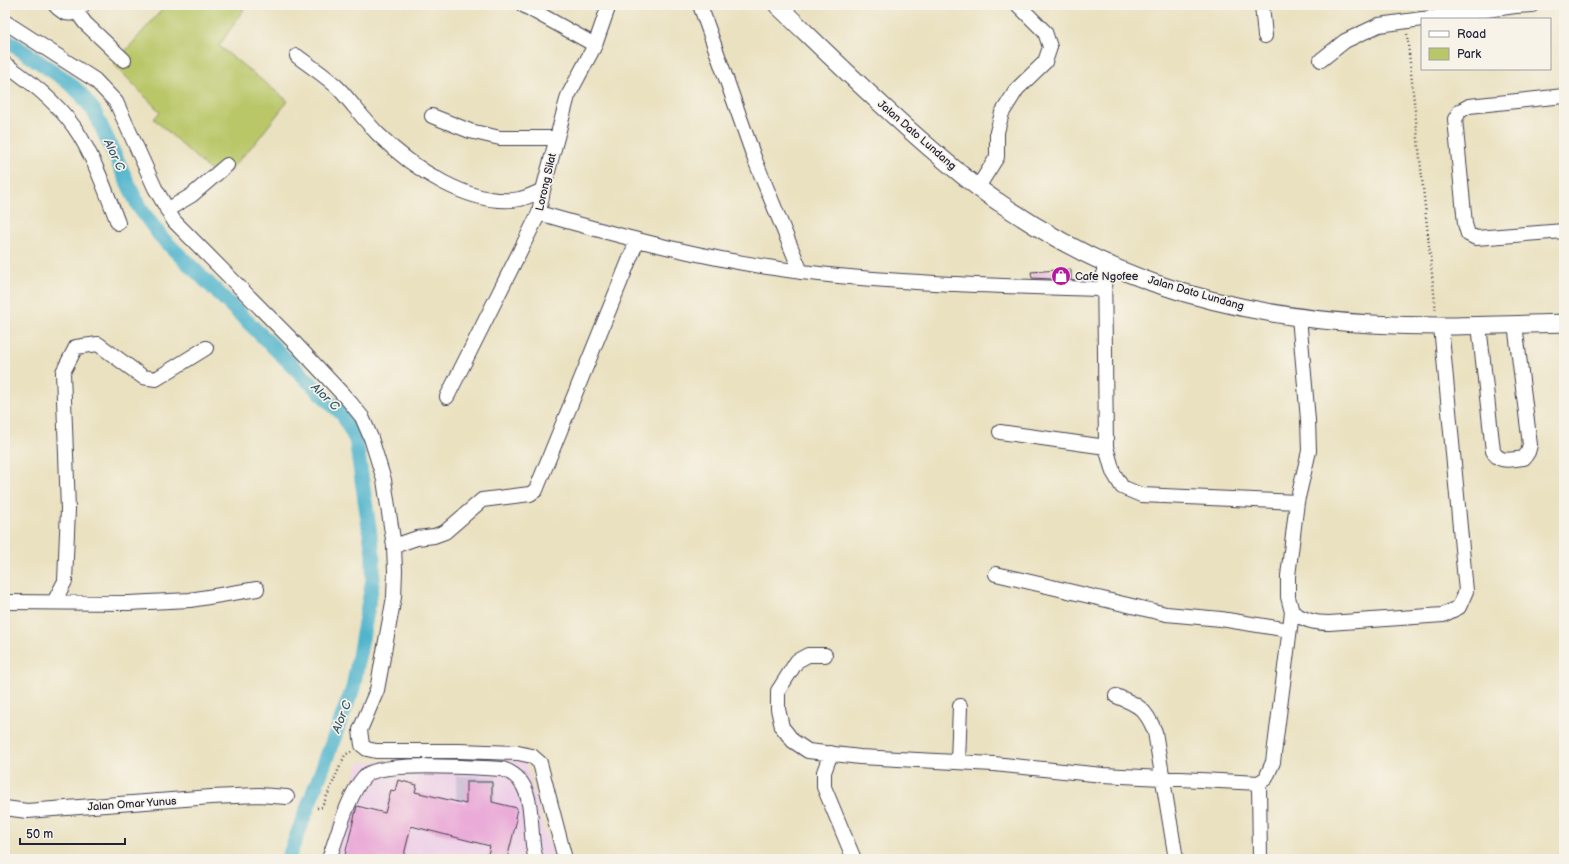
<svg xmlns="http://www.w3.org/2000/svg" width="1569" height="864" font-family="'Balsamiq Sans',sans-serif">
<rect width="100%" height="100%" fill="#f7f3e8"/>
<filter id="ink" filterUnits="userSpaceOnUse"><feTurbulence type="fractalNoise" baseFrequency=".025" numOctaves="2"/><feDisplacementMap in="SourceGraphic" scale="8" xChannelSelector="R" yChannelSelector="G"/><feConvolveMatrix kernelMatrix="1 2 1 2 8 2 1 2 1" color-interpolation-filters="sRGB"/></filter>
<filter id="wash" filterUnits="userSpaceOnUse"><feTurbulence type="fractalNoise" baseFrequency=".012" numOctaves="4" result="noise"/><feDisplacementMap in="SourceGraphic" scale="16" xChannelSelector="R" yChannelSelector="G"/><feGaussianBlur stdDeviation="0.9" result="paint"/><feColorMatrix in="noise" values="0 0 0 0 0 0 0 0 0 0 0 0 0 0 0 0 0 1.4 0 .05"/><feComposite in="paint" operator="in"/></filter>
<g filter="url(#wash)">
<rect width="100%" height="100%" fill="#eae1c0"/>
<path fill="#eed0e8" d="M525 759 544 829 555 859H320L360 762Z"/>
<path fill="#ccbed4" d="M456 776 496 777 495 801 456 799Z"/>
<path fill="#bac769" stroke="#6e7452" d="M166 5H240L244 9 219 46 288 101 255 143 226 174 213 173 154 119 160 112 114 64Z"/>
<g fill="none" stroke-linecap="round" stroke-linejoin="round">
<path stroke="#4db3cc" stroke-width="15" d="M5 39 64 79 79 92 94 111 139 207 161 237 343 415 356 440 373 554V579L353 688 288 859"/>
</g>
<g id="blocks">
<path fill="#eaabd8" d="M1071 269V280L1032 278 1031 272Z
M398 780 417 785 415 792 466 804V782H492V802L517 808 515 818 517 819 507 859H487L490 846 411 826 403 859H344L357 806 385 813 391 790 395 791Z"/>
</g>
</g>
<g filter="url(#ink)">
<use href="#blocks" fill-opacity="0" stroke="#403f4f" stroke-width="1"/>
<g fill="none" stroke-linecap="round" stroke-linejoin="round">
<defs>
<path id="minor" d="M55 5C65 16 73 17 83 5
M523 5 595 45
M700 5 755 160 801 272
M1262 5 1265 36
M77 12 85 23 124 60
M1424 19 1515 6 1532 5
M5 22 95 80 116 102 155 188 174 221 291 339 349 401 362 417 371 438 384 480 394 546 395 571 394 597 377 690 360 730 362 745 367 749 376 751H459L518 753 532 756 540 763 565 859
M297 56C311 67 328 77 340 90 353 104 364 120 378 134 411 167 471 208 520 199 528 197 536 193 543 190
M1321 60 1345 41 1379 25 1422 19
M5 64C33 83 62 106 80 136 96 163 107 194 118 223
M1564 96 1469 106 1460 111 1455 119 1465 224 1468 234 1476 238 1564 231
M432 116 470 131 500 138H556
M978 187 997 157V132L1002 113 1017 89 1045 62 1050 47 1045 32 1018 5
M167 210 192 195 227 165
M539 213C625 238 713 261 802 272 902 284 1003 286 1103 289
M1104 262 1106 447 1113 472 1122 487 1141 495 1297 502
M1479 325 1493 451C1499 464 1512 459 1524 458L1528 452 1530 445 1515 324
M447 397 539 213 543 190 568 96 595 45 609 5
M1000 432 1106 447
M394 546 417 538 434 536 445 532 482 500 530 494 536 490 637 241
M996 574 1166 614 1221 619 1289 630
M5 602 128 603 190 600 257 589
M54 602 65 581 68 509 63 372 76 347 98 344 143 377 156 379 206 348
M1292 612C1304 620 1314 623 1329 623L1443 615 1459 607 1466 591 1441 326
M825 655H808L797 661 778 691V709L782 727 793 741 808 751 860 757 994 764 1103 775 1259 783 1266 778 1273 762 1292 612 1288 597V576L1297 502 1309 451 1308 420 1299 317
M1116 696C1139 705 1146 709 1155 732L1176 859
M831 753 824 772V787L854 859
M958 762 960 706
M1259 783 1260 859
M5 808 27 811 211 797 259 795 287 797
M329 859C337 837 348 795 364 777 379 760 477 768 502 769 541 781 526 831 536 859"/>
<path id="major" d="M777 5C827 53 877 103 930 148 952 167 975 187 1000 203 1047 235 1100 264 1154 283 1223 307 1299 320 1372 324 1436 328 1500 325 1564 323"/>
</defs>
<use href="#minor" stroke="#403f4f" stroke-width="16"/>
<use href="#major" stroke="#403f4f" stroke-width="19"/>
<path stroke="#403f4f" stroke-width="2.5" stroke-dasharray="1 3" stroke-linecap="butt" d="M1407 34 1436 312
M317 808 322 807 345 755 352 751"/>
<use href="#minor" stroke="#fff" stroke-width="14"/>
<use href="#major" stroke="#fff" stroke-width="17"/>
</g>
</g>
<defs>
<symbol id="shop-disc" viewBox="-11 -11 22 22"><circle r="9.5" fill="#b5179e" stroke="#f7f3e8"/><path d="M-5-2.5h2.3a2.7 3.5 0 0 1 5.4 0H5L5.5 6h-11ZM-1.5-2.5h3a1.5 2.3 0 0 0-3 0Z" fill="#fff"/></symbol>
</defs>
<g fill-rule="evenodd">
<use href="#shop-disc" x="1050" y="265" width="22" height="22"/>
</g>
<g text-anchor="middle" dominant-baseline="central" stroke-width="3.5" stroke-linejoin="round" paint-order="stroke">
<g font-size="11" fill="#22223b" stroke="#f7f3e8">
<text transform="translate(917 135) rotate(41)">Jalan Dato Lundang</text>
<text transform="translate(546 182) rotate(-77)">Lorong Silat</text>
<text transform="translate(1196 293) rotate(16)">Jalan Dato Lundang</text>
<text transform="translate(132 804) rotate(-4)">Jalan Omar Yunus</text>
</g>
<g font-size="11" fill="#22223b" stroke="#f7f3e8" text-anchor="start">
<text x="1075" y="276">Cafe Ngofee</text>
</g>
<g font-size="12" font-style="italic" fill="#31556e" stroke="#f7f3e8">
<text transform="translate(114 155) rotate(65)">Alor C</text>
<text transform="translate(325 397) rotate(44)">Alor C</text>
<text transform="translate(342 717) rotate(-69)">Alor C</text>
</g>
</g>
<rect width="1569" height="864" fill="none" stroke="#f7f3e8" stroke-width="20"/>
<rect x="1421" y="18" width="130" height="52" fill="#f7f3e8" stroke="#a29fa3"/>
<rect x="1429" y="31" width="20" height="6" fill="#ffffff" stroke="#a29fa3"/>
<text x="1457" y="38" font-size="12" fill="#22223b">Road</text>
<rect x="1429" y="48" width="20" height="12" fill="#bac769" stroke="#a29fa3"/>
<text x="1457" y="58" font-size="12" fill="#22223b">Park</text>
<path d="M20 838v6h105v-6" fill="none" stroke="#22223b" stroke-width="2"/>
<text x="26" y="838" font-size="12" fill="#22223b" stroke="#f7f3e8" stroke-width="3" paint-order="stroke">50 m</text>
</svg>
